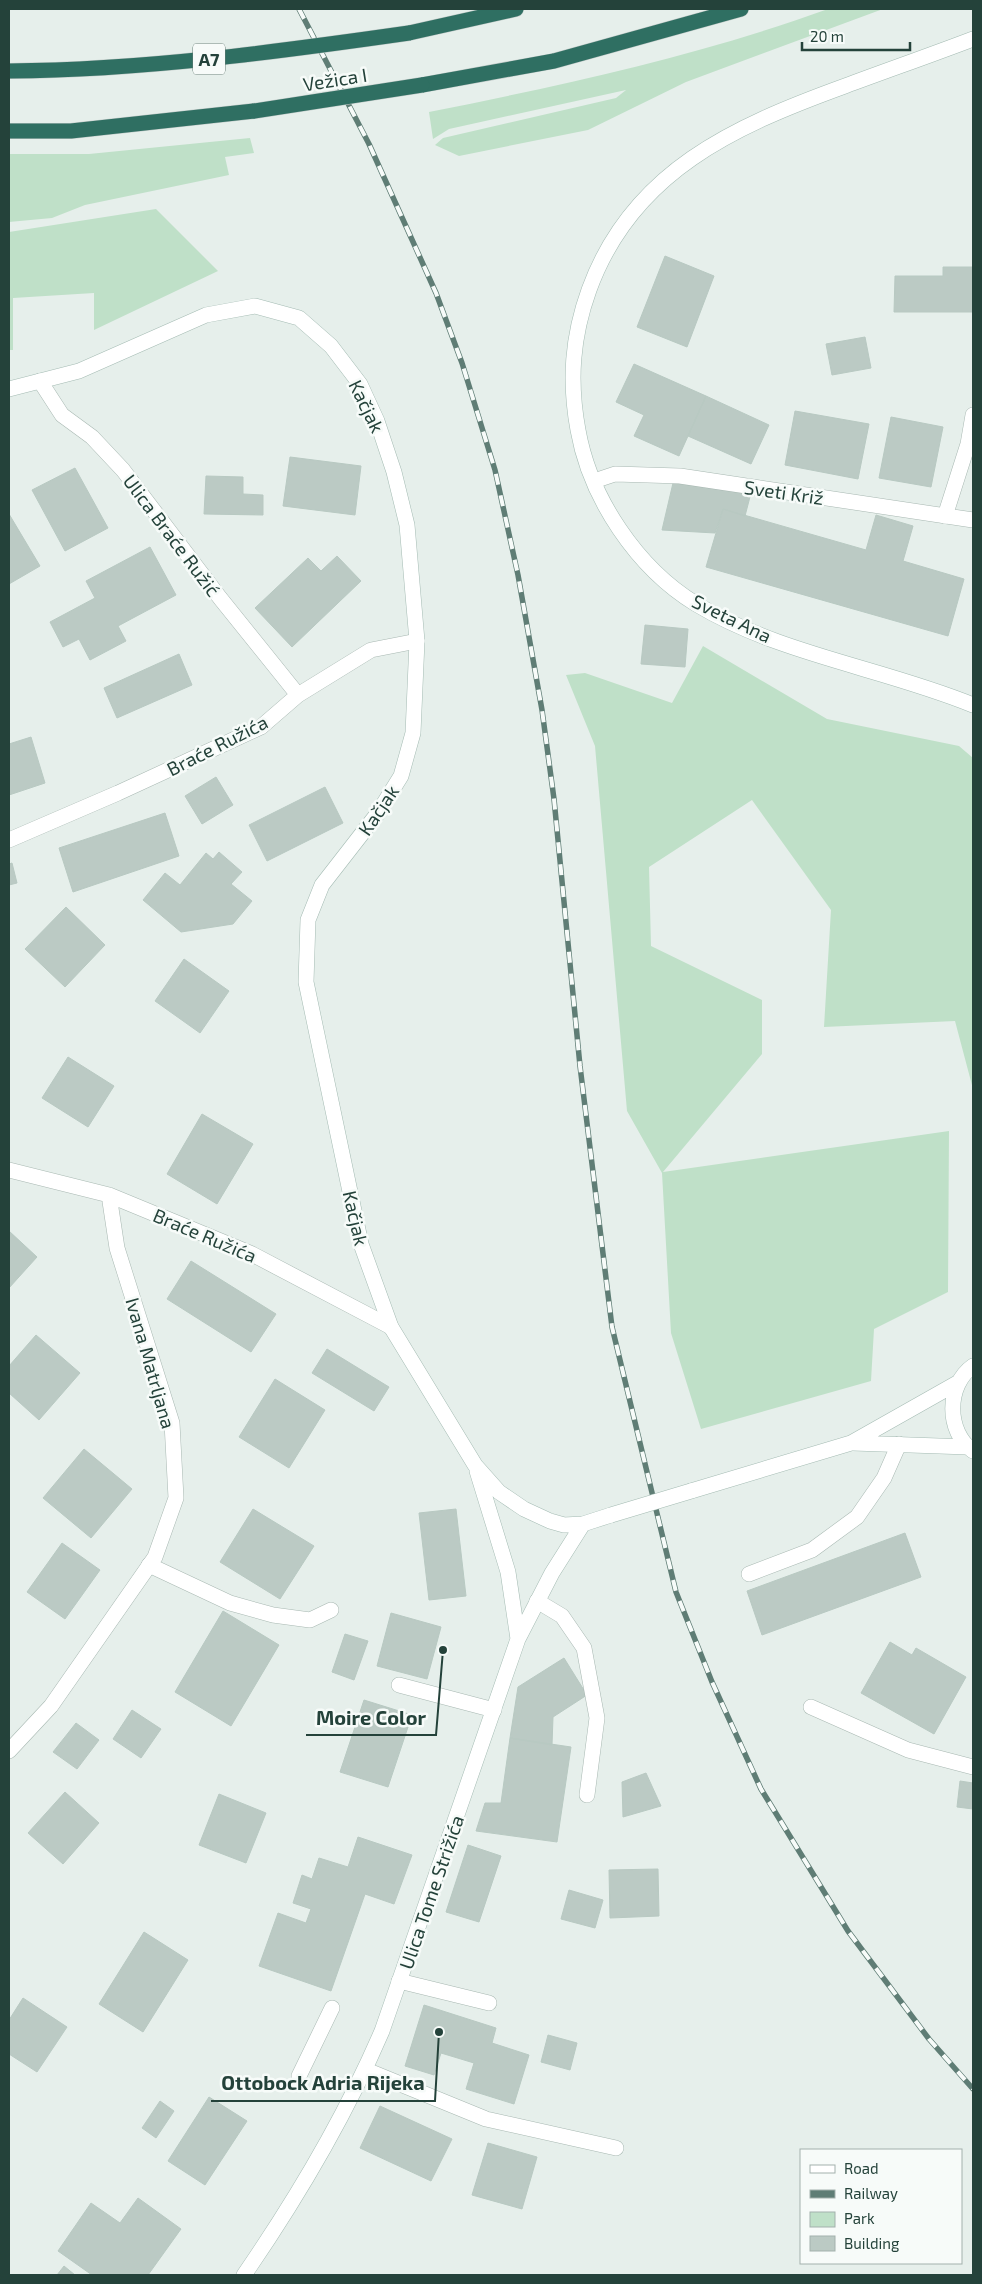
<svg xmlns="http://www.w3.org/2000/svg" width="982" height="2284" font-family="'Exo 2',sans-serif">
<rect width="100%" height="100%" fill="#e6efeb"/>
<path fill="#bfe0c8" d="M828 9H883L686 82 588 130 459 156 435 145 443 138 616 98 626 90 449 129 433 139 429 112C564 85 698 56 828 9Z
M250 138 254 153 225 157 229 175 85 205 52 218 9 222V154H89Z
M156 209 218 271 94 330V293L13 298V350H9V232Z
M703 646 827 719 959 746 973 758V1089L955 1021 824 1027 831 910 752 800 649 867 651 946 762 1000V1054L663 1172 949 1131 948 1292 874 1329 871 1381 701 1429 671 1333 662 1173 627 1111 595 746 566 675 585 673 672 703Z"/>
<path fill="#bbcac4" stroke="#b8c9c2" d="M665 256 714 276 687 347 637 327Z
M943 267H973V312H894L895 276H943Z
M865 337 871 368 832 375 826 344Z
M634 364 706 396 679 456 634 436 644 415 616 402Z
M706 396 769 425 751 464 688 436Z
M795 411 869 424 858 479 785 465Z
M891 417 943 427 931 487 879 478Z
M290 457 361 466 355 515 283 506Z
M75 468 108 528 65 551 32 490Z
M206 476 243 477V494L263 495V515L204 514Z
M673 483 751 493 745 516 723 509 715 533 662 530Z
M723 509 866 550 876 515 913 526 903 561 964 579 948 636 706 567Z
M9 514 40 566 9 584Z
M150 547 176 595 118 626 126 641 90 660 79 639 63 647 50 622 95 598 86 581Z
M337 556 361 581 292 647 255 608 308 558 321 571Z
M645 625 688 629 685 667 641 664Z
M179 654 192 685 117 718 104 688Z
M31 737 45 783 9 795V744Z
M216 777 233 805 202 824 185 796Z
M325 787 343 823 267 861 249 825Z
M165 813 179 856 73 892 59 848Z
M219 852 242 872 231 884 252 901 233 924 181 932 143 900 165 873 180 885 206 853 213 859Z
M12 863 17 883 9 885V864Z
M66 907 105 945 65 987 25 949Z
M184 959 229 991 200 1033 155 1001Z
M68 1057 114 1086 88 1127 42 1098Z
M202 1114 253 1144 217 1204 167 1174Z
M9 1231 37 1257 9 1288Z
M191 1261 276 1314 251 1352 167 1299Z
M36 1335 80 1373 39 1420 9 1393V1366Z
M327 1349 389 1387 374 1411 312 1373Z
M275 1379 325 1410 289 1468 239 1437Z
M84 1449 132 1489 91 1538 43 1498Z
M253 1509 314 1546 280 1599 220 1562Z
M456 1509 466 1596 429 1600 419 1513Z
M905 1533 921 1577 762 1635 747 1591Z
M62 1543 100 1570 65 1619 27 1592Z
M223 1611 279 1645 231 1726 175 1692Z
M391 1613 441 1627 427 1679 377 1666Z
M345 1634 368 1641 354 1680 332 1672Z
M890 1642 912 1655 916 1648 966 1677 934 1734 861 1693Z
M564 1658 587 1695 553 1717 552 1745 510 1738 518 1687Z
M364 1700 412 1715 388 1787 340 1772Z
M132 1710 161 1729 141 1758 113 1739Z
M76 1723 99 1740 77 1769 53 1752Z
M510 1738 571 1747 557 1842 476 1831 485 1803H501Z
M646 1773 661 1806 623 1817 622 1782Z
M960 1781 973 1783V1809L957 1807Z
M65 1792 99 1823 63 1864 28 1833Z
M219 1794 266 1813 246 1863 199 1845Z
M358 1837 412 1855 394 1904 365 1894 331 1991 259 1966 278 1913 306 1923 311 1909 293 1903 302 1875 312 1879 319 1858 348 1867Z
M468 1845 501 1856 479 1922 446 1912Z
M658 1869 659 1916 610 1918 609 1870Z
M569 1890 603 1900 595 1928 561 1919Z
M144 1932 188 1960 143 2032 99 2004Z
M23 1998 67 2027 37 2072 9 2054V2020Z
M424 2005 496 2028 492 2043 529 2055 514 2104 466 2089 474 2063 441 2053 434 2075 405 2066Z
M548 2035 577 2043 570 2070 541 2062Z
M209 2097 247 2121 205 2185 168 2161Z
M160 2101 174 2111 156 2138 142 2128Z
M380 2106 452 2139 431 2181 360 2148Z
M488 2143 537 2157 522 2209 472 2195Z
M138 2198 181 2229 148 2275H92L58 2251 91 2203 120 2223Z
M64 2266 75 2275H57Z"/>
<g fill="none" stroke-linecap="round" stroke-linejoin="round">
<defs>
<path id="lane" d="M945 516 968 444 973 415
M149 1565 230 1603 273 1615 310 1620 331 1610
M749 1574 812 1550 857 1517 884 1478 899 1444
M537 1601 562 1616 584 1648 597 1718 587 1795
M399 1685 494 1710
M399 1981 489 2003
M366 2070 486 2119 616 2148
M299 2076 332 2008"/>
<path id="street" d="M40 381 62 415 92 437 123 470 220 598 298 695
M594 481 615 474 680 476 973 520
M9 840 118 793 261 727 298 695 371 650 417 641
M9 1170 109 1195 252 1254 391 1327
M811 1707 908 1750 973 1767
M9 1751 51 1706 155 1557 176 1498 172 1423 117 1248 109 1195"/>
<path id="secondary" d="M973 39C931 55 888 70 845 86 735 126 632 171 589 290 572 337 569 381 578 430 590 498 637 568 696 604 781 655 883 668 973 705
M9 389 79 371 206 315 255 306 299 318 331 346 360 384 377 421 394 472 407 525 417 641 413 733 401 776 378 813 322 885 308 920 306 982 361 1244 391 1327 475 1465 499 1492 524 1509 550 1521 564 1525 583 1524 611 1515
M973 1366C946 1385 946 1432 973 1451
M853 1443 968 1447
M477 1471 508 1572 518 1639
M691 1491 851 1443 959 1382
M244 2275C297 2198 345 2117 382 2031L518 1639 552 1573 583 1524"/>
<path id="highway" d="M409 33 516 9
M422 85 554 61 741 9
M9 131H71L254 111"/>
</defs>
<use href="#lane" stroke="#a8b8b2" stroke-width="16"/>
<use href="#street" stroke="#a8b8b2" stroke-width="16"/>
<use href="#secondary" stroke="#a4bbb3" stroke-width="16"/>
<use href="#highway" stroke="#c2cac8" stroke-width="16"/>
<use href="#lane" stroke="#fff" stroke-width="15"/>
<use href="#street" stroke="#fff" stroke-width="15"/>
<use href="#secondary" stroke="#fff" stroke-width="15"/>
<use href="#highway" stroke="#2f6f62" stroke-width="15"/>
<defs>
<path id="rail" d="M299 9 369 144 436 293 462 363 495 470 518 575 542 710 554 799 580 1066 612 1327 676 1592 712 1682 761 1789 848 1931 929 2039 973 2089"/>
</defs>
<use href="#rail" stroke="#5f7d75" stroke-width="5.5"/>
<use href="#rail" stroke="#f7fbf9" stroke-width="4" stroke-dasharray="11" stroke-linecap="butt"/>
<defs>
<path id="secondary-bridge" d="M611 1515 691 1491"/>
<path id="highway-bridge" d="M9 71C143 70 276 52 409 33
M254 111 422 85"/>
</defs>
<use href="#secondary-bridge" stroke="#a4bbb3" stroke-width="16" stroke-linecap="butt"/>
<use href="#highway-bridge" stroke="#c2cac8" stroke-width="16" stroke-linecap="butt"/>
<use href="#secondary-bridge" stroke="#fff" stroke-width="15"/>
<use href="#highway-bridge" stroke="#2f6f62" stroke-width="15"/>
</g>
<g text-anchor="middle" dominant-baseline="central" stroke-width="5" stroke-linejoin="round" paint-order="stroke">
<rect fill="#f7fbf9" stroke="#637a73" stroke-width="1" x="193" y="43.5" width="32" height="31" rx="4"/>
<g font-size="18" font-weight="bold" fill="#24423a">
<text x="209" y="59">A7</text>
</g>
<g font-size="19" fill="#24423a" stroke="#f7fbf9">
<text transform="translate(335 79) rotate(-9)">Vežica I</text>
<text transform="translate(367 406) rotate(64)">Kačjak</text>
<text transform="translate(784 492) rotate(8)">Sveti Križ</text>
<text transform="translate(172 535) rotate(53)">Ulica Braće Ružić</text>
<text transform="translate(732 618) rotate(26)">Sveta Ana</text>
<text transform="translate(217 745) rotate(-27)">Braće Ružića</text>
<text transform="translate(378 810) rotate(-56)">Kačjak</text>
<text transform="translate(356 1218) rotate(77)">Kačjak</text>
<text transform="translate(205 1235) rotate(23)">Braće Ružića</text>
<text transform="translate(151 1363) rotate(74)">Ivana Matrljana</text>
<text transform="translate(431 1892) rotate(-71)">Ulica Tome Strižića</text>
</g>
</g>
<path fill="none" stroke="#24423a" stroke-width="2" d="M443 1650L436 1735H306M439 2032L435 2101H211"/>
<g fill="#24423a" stroke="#f7fbf9" stroke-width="2">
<circle cx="443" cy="1650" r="5"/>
<circle cx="439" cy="2032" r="5"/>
</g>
<g font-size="20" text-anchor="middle" font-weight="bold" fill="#24423a" stroke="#f7fbf9" stroke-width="5" stroke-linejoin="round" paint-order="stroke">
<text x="371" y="1725">Moire Color</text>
<text x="323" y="2090">Ottobock Adria Rijeka</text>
</g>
<rect width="982" height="2284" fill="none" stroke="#24423a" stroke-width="20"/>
<rect x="800" y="2149" width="162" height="115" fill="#f7fbf9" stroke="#a3b1ad"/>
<rect x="810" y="2165" width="25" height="8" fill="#ffffff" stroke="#a3b1ad"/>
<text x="844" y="2174" font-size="15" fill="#24423a">Road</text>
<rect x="810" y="2190" width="25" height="8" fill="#5f7d75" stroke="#a3b1ad"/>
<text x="844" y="2199" font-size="15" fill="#24423a">Railway</text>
<rect x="810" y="2212" width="25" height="15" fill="#bfe0c8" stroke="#a3b1ad"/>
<text x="844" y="2224" font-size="15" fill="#24423a">Park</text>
<rect x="810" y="2236" width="25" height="15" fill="#bbcac4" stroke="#a3b1ad"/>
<text x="844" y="2249" font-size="15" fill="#24423a">Building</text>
<path d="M802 42v8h108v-8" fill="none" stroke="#24423a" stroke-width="2.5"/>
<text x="810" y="42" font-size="15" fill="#24423a" stroke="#f7fbf9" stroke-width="4" paint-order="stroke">20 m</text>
</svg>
